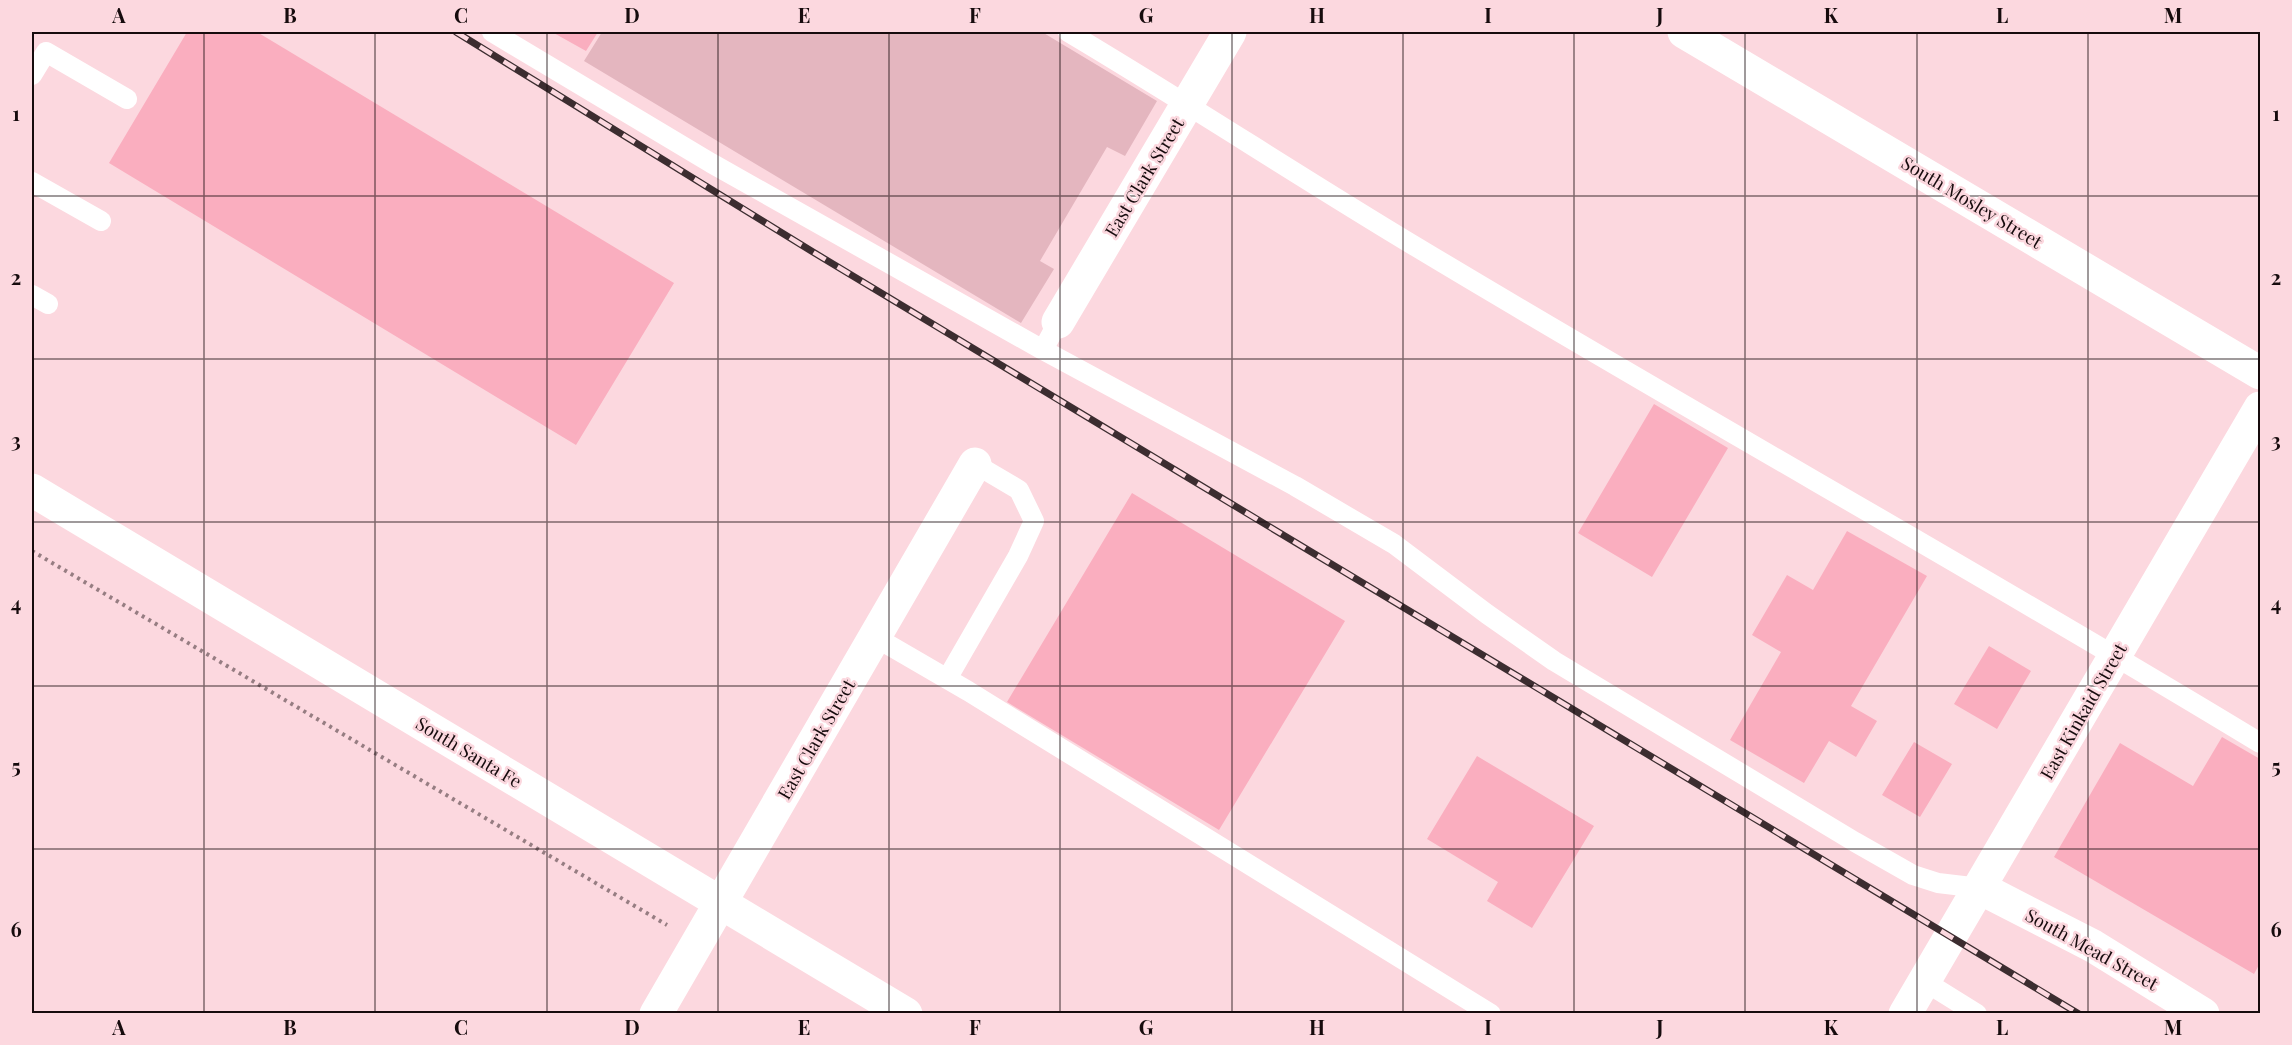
<svg xmlns="http://www.w3.org/2000/svg" width="2292" height="1045" font-family="'Playfair Display',serif">
<rect width="100%" height="100%" fill="#fcd8df"/>
<path fill="#e4b6bf" d="M602 32H1042L1157 101 1125 156 1107 147 1040 261 1054 269 1021 323 584 61Z"/>
<path fill="#faaebf" d="M187 32H257L674 283 576 445 109 163Z
M552 32H598L586 51Z
M1654 404 1728 448 1652 577 1578 533Z
M1132 493 1345 621 1219 830 1007 702Z
M1847 531 1927 576 1851 706 1877 721 1856 757 1829 741 1804 783 1730 740 1781 652 1752 635 1787 575 1813 590Z
M1989 646 2031 671 1997 729 1954 704Z
M2222 737 2260 759V963L2254 974 2054 857 2120 743 2193 786Z
M1914 742 1952 764 1920 817 1882 795Z
M1477 756 1594 826 1532 928 1487 901 1498 882 1427 839Z"/>
<g fill="none" stroke-linecap="round" stroke-linejoin="round">
<path stroke="#967d82" stroke-width="4" stroke-dasharray="3 4.5" stroke-linecap="butt" d="M32 551 667 925"/>
<path stroke="#fff" stroke-width="20" d="M492 32 711 163 1043 350 1058 322
M1068 32C1186 102 1301 178 1418 248 1697 416 1982 574 2260 743
M32 75 46 52 127 99
M32 182 101 221
M32 295 48 304
M1043 350 1295 486 1394 544 1487 614 1554 661 1855 842 1913 875 1938 883 1980 888
M875 637 968 691 1491 1014
M947 679 1018 556 1034 521 1019 490 975 464
M1924 981 1977 1014"/>
<path stroke="#fff" stroke-width="33" d="M1684 32 2260 373
M1058 322 1230 32
M32 490 906 1014
M1980 888 2093 946 2203 1014
M656 1014 975 464
M1905 1014 2260 408"/>
<defs>
<path id="rail" d="M456 32 813 252 2079 1014"/>
</defs>
<use href="#rail" stroke="#3c2d30" stroke-width="7"/>
<use href="#rail" stroke="#fcd8df" stroke-width="4.5" stroke-dasharray="14" stroke-linecap="butt"/>
</g>
<path fill="none" stroke="#160b0d" stroke-width="1.5" stroke-opacity="0.55" d="M204 32V1014M375 32V1014M547 32V1014M718 32V1014M889 32V1014M1060 32V1014M1232 32V1014M1403 32V1014M1574 32V1014M1745 32V1014M1917 32V1014M2088 32V1014M32 196H2260M32 359H2260M32 522H2260M32 686H2260M32 849H2260"/>
<g text-anchor="middle" dominant-baseline="central" stroke-width="5" stroke-linejoin="round" paint-order="stroke">
<g font-size="18" fill="#160b0d" stroke="#fcd8df">
<text transform="translate(1144 177) rotate(-59)">East Clark Street</text>
<text transform="translate(1972 202) rotate(31)">South Mosley Street</text>
<text transform="translate(2083 711) rotate(-60)">East Kinkaid Street</text>
<text transform="translate(816 739) rotate(-60)">East Clark Street</text>
<text transform="translate(469 752) rotate(31)">South Santa Fe</text>
<text transform="translate(2092 949) rotate(29)">South Mead Street</text>
</g>
</g>
<rect width="2292" height="1045" fill="none" stroke="#fcd8df" stroke-width="66"/>
<rect x="33" y="33" width="2226" height="979" fill="none" stroke="#160b0d" stroke-width="2"/>
<g font-size="20" text-anchor="middle" font-weight="bold" fill="#160b0d">
<text x="119" y="23">A</text>
<text x="290" y="23">B</text>
<text x="461" y="23">C</text>
<text x="632" y="23">D</text>
<text x="804" y="23">E</text>
<text x="975" y="23">F</text>
<text x="1146" y="23">G</text>
<text x="1317" y="23">H</text>
<text x="1488" y="23">I</text>
<text x="1660" y="23">J</text>
<text x="1831" y="23">K</text>
<text x="2002" y="23">L</text>
<text x="2173" y="23">M</text>
<text x="16" y="121">1</text>
<text x="2276" y="121">1</text>
<text x="16" y="285">2</text>
<text x="2276" y="285">2</text>
<text x="16" y="448">3</text>
<text x="2276" y="448">3</text>
<text x="16" y="611">4</text>
<text x="2276" y="611">4</text>
<text x="16" y="774">5</text>
<text x="2276" y="774">5</text>
<text x="16" y="937">6</text>
<text x="2276" y="937">6</text>
<text x="119" y="1035">A</text>
<text x="290" y="1035">B</text>
<text x="461" y="1035">C</text>
<text x="632" y="1035">D</text>
<text x="804" y="1035">E</text>
<text x="975" y="1035">F</text>
<text x="1146" y="1035">G</text>
<text x="1317" y="1035">H</text>
<text x="1488" y="1035">I</text>
<text x="1660" y="1035">J</text>
<text x="1831" y="1035">K</text>
<text x="2002" y="1035">L</text>
<text x="2173" y="1035">M</text>
</g>
</svg>
